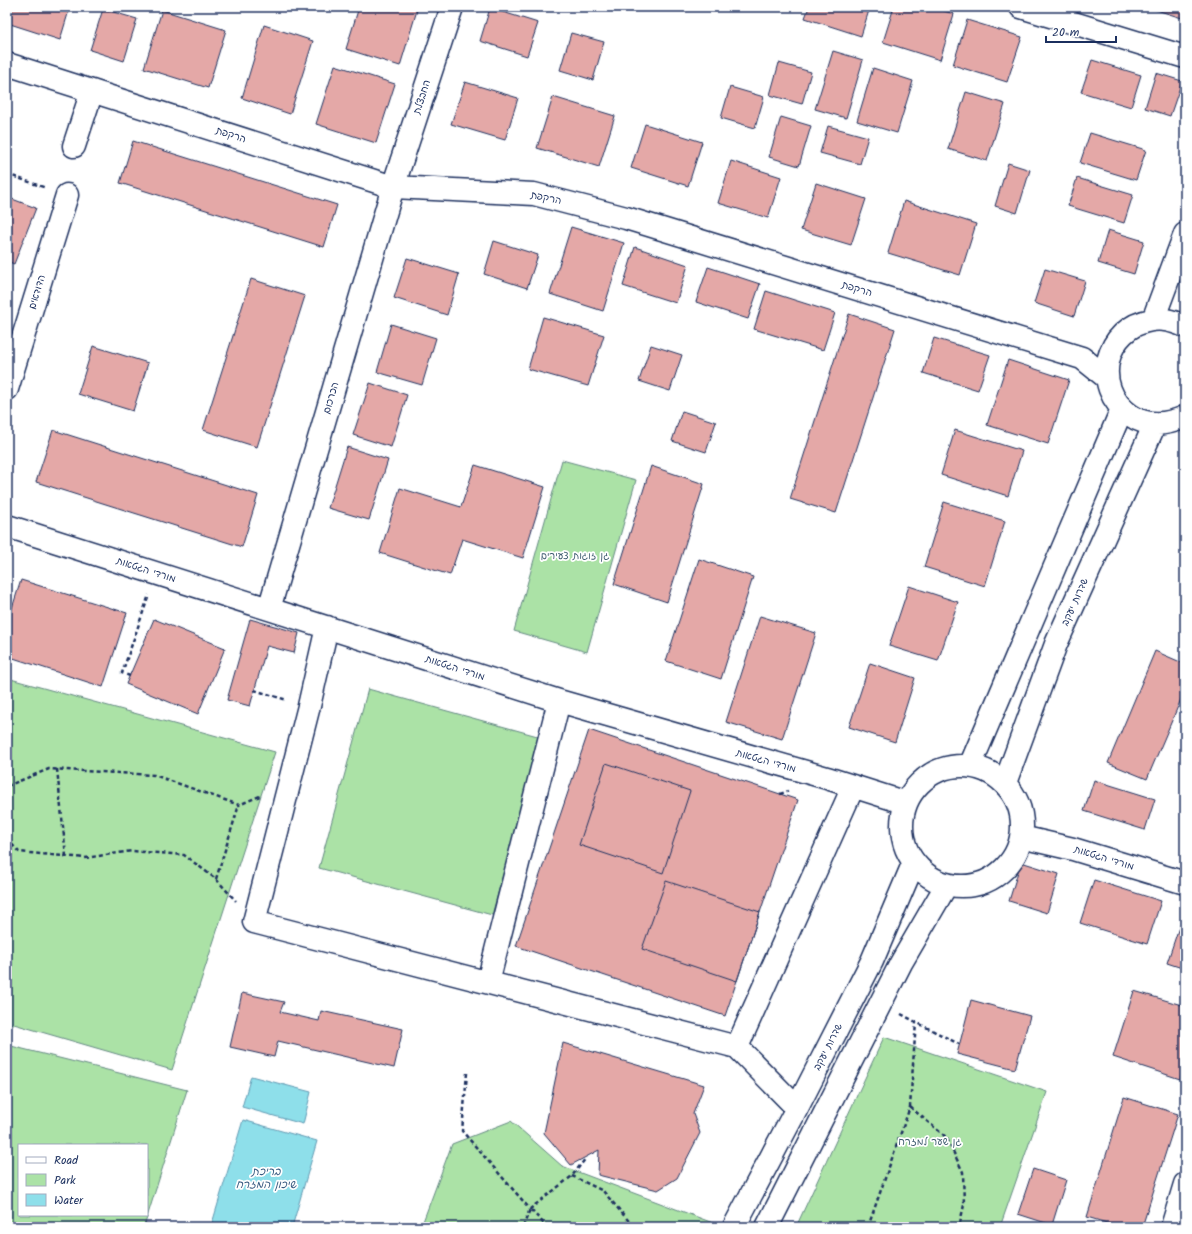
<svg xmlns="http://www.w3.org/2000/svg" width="1192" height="1234" font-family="Kalam,'Playpen Sans Hebrew',sans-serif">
<rect width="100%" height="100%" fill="#fff"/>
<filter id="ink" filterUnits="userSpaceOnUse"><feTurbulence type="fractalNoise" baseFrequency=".025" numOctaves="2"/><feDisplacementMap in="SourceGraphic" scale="8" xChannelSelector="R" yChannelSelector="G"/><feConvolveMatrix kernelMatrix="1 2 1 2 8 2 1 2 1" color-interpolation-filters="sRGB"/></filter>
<g filter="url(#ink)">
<path fill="#abe2a6" stroke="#638882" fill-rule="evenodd" d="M562 460 636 480 587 652 514 631Z
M7 678 275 752 172 1070 7 1022Z
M368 689 541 737 492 915 319 868Z
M884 1037 1047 1092 1000 1227H796Z
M7 1045 187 1090 144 1227H7ZM19 1145H147V1215H19Z
M511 1121 562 1166 713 1223 711 1227H421L452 1144Z"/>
<path fill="#8edfea" stroke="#6099b2" d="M251 1076 311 1092 303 1124 242 1107Z
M243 1120 317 1141 292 1227H211Z"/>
<path fill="#e4a8a7" stroke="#1b2f5e" d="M7 7H70L60 40 7 23Z
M359 7H418L400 66 346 49Z
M809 7H870L861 36 805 18Z
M894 7H931L954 14 940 60 883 42Z
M1147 7H1185V19Z
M490 8 538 23 527 56 480 41Z
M103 9 137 19 124 61 90 50Z
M162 10 226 30 208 88 144 68Z
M967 20 1022 37 1007 82 953 65Z
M264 25 313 41 290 114 242 98Z
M571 33 604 42 593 80 560 70Z
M833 51 863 60 846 118 815 109Z
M1092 60 1141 75 1131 107 1081 92Z
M779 63 811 72 802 104 770 95Z
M335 65 395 84 376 143 316 124Z
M873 68 913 81 897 133 857 121Z
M1156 73 1182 81 1170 116 1145 108Z
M465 82 518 98 505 140 451 124Z
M730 87 764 97 755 128 721 118Z
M966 92 1005 104 987 161 948 149Z
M553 97 615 116 599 167 537 148Z
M781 117 811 126 799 166 769 157Z
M645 124 702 142 688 186 631 168Z
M828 126 868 137 860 164 820 153Z
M1090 133 1146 150 1136 180 1080 163Z
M133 141 337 205 324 247 120 183Z
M731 161 781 177 768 218 718 203Z
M1008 163 1030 170 1017 213 995 206Z
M1077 178 1133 195 1124 223 1068 206Z
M816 183 866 199 851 245 801 230Z
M7 197 36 208 14 264 7 261Z
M904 201 976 224 960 275 888 253Z
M571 227 624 243 603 311 550 294Z
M1108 230 1144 241 1134 274 1098 263Z
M494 241 538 255 527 288 484 274Z
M635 247 688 265 676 303 623 286Z
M407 258 459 274 447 315 394 298Z
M708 267 760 284 748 319 696 302Z
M1045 269 1085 281 1074 316 1034 303Z
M251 279 305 296 257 447 203 430Z
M766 291 835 313 823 350 754 329Z
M849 314 895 329 836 513 790 499Z
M543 317 604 335 588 386 528 369Z
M391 324 436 338 422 385 377 372Z
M934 338 990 355 978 390 923 373Z
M651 345 682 355 670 391 639 381Z
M93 346 148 363 133 411 78 394Z
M1008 360 1069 380 1048 444 987 425Z
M370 383 407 395 391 447 353 435Z
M682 411 716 422 706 452 672 441Z
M53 430 258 495 242 547 36 482Z
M955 430 1022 451 1008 496 941 475Z
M347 447 388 460 369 520 328 508Z
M475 465 545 487 523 558 462 539 450 575 380 553 400 488 461 507Z
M651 466 704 484 667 602 614 584Z
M944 502 1005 521 985 586 924 567Z
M699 559 753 577 721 679 666 661Z
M21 580 127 613 103 687 7 656V624Z
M909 586 958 602 938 661 889 646Z
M760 616 816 633 782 739 726 722Z
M154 619 225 648 198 714 126 684Z
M250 619 299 633 294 653 267 646 250 706 227 700Z
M1155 651 1185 664V690L1147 779 1108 763Z
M870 663 915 678 895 742 849 727Z
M589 730 798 800 725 1016 516 946Z
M606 763 690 791 663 873 579 845Z
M1094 780 1155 799 1145 830 1084 811Z
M1021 862 1059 874 1047 913 1009 901Z
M1094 880 1161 901 1147 944 1080 923Z
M666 881 760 912 737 981 642 949Z
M1180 924 1185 925V969L1167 963Z
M1134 991 1185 1006V1063L1180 1079 1113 1057Z
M242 993 284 1002 280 1012 319 1021 321 1011 403 1029 394 1068 278 1041 274 1057 230 1047Z
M971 1000 1030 1016 1015 1069 957 1054Z
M563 1043 704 1085 693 1114 700 1133 677 1178 658 1190 598 1175 599 1150 571 1165 544 1133Z
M1124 1097 1178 1114 1142 1227H1120L1087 1217Z
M1033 1169 1066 1180 1052 1225 1018 1214Z"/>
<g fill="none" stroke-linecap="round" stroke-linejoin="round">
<defs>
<path id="minor" d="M1021 7 1185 57
M7 64 393 187 534 194 626 218 1082 358 1107 378
M74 146 92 91
M1153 320 1185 234
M1185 326C1174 322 1164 318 1152 320 1105 327 1090 387 1130 415 1147 427 1166 425 1185 417
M7 389 67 195
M7 526 559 701 827 778 906 803
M269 609 393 187 452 7
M327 627 309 706 254 922 737 1047 797 1108
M970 766 1122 409
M902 826a60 60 0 1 1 120 0a60 60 0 1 1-120 0Z
M1005 783 1056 644 1155 424
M1021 837 1073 849 1185 883
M488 982 559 701
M737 1047 853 787
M734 1227 797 1108 872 961 914 862
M767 1227 901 963 947 884
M1172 1227 1185 1184"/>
</defs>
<use href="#minor" stroke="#1b2f5e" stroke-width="25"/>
<path stroke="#1b2f5e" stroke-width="2.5" stroke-dasharray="4 3" stroke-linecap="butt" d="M7 174 46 188
M130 676 122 673 149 595
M254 690 287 700
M57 769 66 856
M7 786 49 769 154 775 239 805 262 795
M780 794 788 791
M7 839 19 852 85 858 132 851 184 855 216 879 236 901
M216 879 239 805
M901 1014 916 1022 959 1044
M467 1073 462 1131 530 1209 572 1176 586 1158
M910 1107 946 1137 963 1172 964 1205 959 1227
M572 1176 603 1191 634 1227
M523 1227 530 1209 547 1227
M868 1227 910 1107 916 1022"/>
<use href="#minor" stroke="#fff" stroke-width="22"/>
</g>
</g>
<g text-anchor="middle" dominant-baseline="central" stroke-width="3.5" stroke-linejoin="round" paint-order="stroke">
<g font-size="10" fill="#1b2f5e" stroke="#fff">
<text transform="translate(422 97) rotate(-72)">החבצלת</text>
<text transform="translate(231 135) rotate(18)">הרקפת</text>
<text transform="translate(546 198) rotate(12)">הרקפת</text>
<text transform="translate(857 289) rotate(17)">הרקפת</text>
<text transform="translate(37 292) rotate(-73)">הדודאים</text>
<text transform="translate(331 398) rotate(-74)">הכרכום</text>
<text transform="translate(146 570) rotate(18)">מורדי הגטאות</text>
<text transform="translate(1075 602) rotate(-66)">שדרות יעקב</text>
<text transform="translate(455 668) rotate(18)">מורדי הגטאות</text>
<text transform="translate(766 761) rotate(16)">מורדי הגטאות</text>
<text transform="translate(1104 858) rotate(17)">מורדי הגטאות</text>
<text transform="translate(828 1047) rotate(-63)">שדרות יעקב</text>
</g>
<g font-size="10" fill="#3f5c70" stroke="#fff">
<text x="575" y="556">גן זוגות צעירים</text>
<text x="930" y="1142">גן שער למזרח</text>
</g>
<g font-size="11" font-style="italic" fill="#385b81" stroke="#fff">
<text x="266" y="1172">בריכת<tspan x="266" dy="13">שיכון המזרח</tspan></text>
</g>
</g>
<rect width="1192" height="1234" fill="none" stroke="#fff" stroke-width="24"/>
<rect x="12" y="12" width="1168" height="1210" fill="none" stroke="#1b2f5e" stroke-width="1.5" filter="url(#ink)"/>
<rect x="18" y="1144" width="130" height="72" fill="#ffffff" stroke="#a4acbf"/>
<rect x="26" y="1157" width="20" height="6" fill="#ffffff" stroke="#a4acbf"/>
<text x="54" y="1164" font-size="12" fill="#1b2f5e">Road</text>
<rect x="26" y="1174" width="20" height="12" fill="#abe2a6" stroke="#a4acbf"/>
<text x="54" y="1184" font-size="12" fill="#1b2f5e">Park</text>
<rect x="26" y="1194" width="20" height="12" fill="#8edfea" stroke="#a4acbf"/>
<text x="54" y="1204" font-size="12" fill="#1b2f5e">Water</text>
<path d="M1046 36v6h70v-6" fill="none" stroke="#1b2f5e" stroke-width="2"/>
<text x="1052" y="36" font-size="12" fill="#1b2f5e" stroke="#ffffff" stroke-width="3" paint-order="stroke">20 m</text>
</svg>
